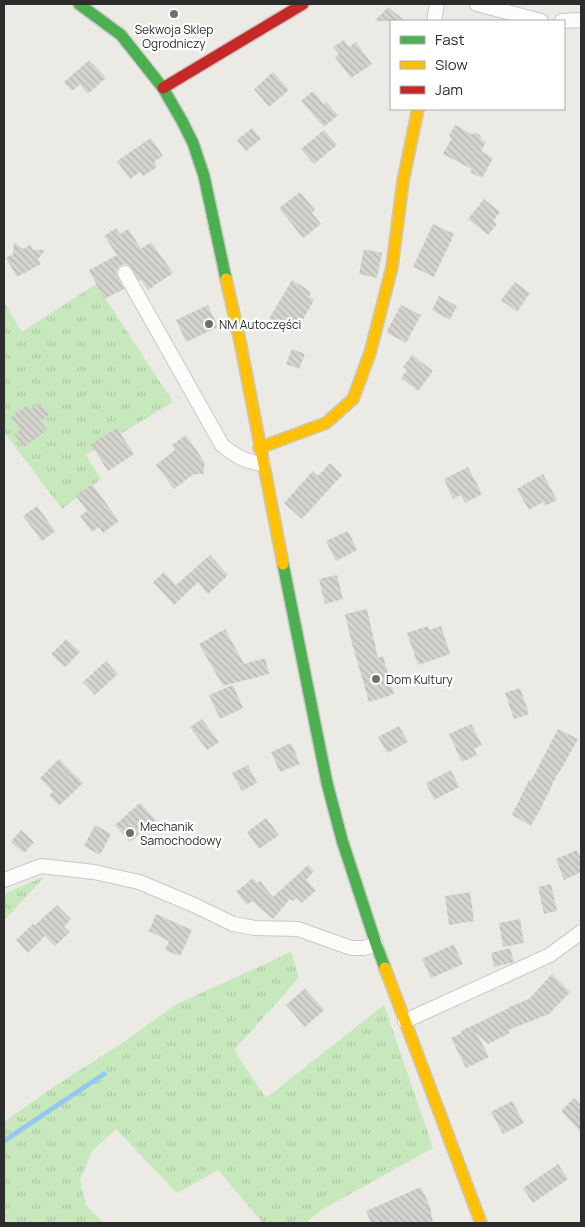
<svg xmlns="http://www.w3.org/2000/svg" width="585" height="1227" font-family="Manrope,sans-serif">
<defs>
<pattern id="grass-tufts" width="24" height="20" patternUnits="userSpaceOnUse" patternTransform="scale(1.25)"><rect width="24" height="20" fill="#c6e8bc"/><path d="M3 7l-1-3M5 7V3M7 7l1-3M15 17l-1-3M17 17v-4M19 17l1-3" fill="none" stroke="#aac7a2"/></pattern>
<pattern id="building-back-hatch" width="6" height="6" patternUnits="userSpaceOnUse" patternTransform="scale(1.25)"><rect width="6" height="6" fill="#d5d3ce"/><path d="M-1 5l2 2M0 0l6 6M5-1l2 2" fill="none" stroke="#b7b5b1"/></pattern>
</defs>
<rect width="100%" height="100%" fill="#eceae4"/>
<path fill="url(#grass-tufts)" d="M96 284 173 402 86 455 101 479 62 509 4 432V302L22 332Z
M45 876 4 921V894Z
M291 952 299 977 281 998 234 1050 266 1098 384 1005 433 1148 321 1210 306 1223H263L218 1170 177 1193 116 1129 92 1151 80 1180 86 1205 103 1223H4V1122L52 1088 124 1042 175 1005Z"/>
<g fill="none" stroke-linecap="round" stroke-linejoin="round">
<path stroke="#95c8ef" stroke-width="5" d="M4 1141 104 1074"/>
</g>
<path fill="url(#building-back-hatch)" d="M388 7 405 21H375Z
M344 40 349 47 356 42 372 64 351 78 335 57 339 54 333 47Z
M89 60 106 78 88 94 80 84 72 91 64 82Z
M273 72 289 90 269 107 254 89Z
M313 91 324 104 326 102 338 115 324 127 301 101Z
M455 125 471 134 476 133 480 135 482 140 486 142 481 151 493 158 482 178 470 172 472 169 443 154 452 138 449 136Z
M252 128 261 139 246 151 237 140Z
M324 130 337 145 314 164 301 149Z
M151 138 163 156 154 162 157 167 143 176 140 172 130 179 117 161Z
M300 192 315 210 312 213 321 224 303 238 279 208Z
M484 199 500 212 493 221 497 224 488 235 468 219Z
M433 224 454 234 434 277 413 267Z
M116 228 120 234 128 229 141 249 151 242 173 273 148 290 141 280 139 281 130 266 126 264 121 265 117 269 116 273 124 289 104 299 89 270 117 255 104 236Z
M14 242 23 249 30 245 33 250H45L38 259 41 264 17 277 6 258 13 254Z
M364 249 382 253 377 278 359 274Z
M292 280 311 292 309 297 314 300 300 325 298 324 293 332 269 319Z
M515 282 530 293 517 312 501 300Z
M439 296 457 306 450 320 432 310Z
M208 305 218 327 186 342 176 320Z
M401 305 421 315 406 343 387 333 388 329Z
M292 349 305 354 299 369 286 364Z
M412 355 433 371 418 391 401 378 407 370 403 367Z
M40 403 49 415 40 421 47 430 24 447 14 434 20 430 11 417 26 406 30 410Z
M117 428 134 454 108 471 91 444Z
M186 435 205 463 203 474H194L174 489 156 465 175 450 172 445Z
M330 463 342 475 302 519 284 503 313 471 318 476Z
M468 467 482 494 465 503 461 495 453 499 444 479Z
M543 474 557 500 545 506 543 502 529 510 517 489Z
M92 484 119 521 103 533 99 527 92 532 80 516 87 511 76 496Z
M37 506 55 531 42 541 23 516Z
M348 531 357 550 336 561 326 541Z
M210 555 228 575 208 594 198 582 174 605 153 582 164 572 176 585Z
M337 575 343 599 325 604 319 579Z
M367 609 378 658 383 656 394 694 369 702 351 640 345 614Z
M428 626 430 630 441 626 450 654 418 665 407 633Z
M225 629 244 664 265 658 269 674 223 686 199 644Z
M66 639 80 652 65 667 51 654Z
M106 661 118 674 95 695 83 682Z
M233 685 243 708 220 719 209 695Z
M520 688 529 714 514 719 505 693Z
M202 719 219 742 207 750 190 727Z
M471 724 482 745 474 749 477 755 462 762 449 734Z
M399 726 408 742 387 753 378 737Z
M558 729 578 739 559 773H558L541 808 531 826 512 815 529 780 531 781Z
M291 743 300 764 280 772 271 752Z
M59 759 83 783 59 806 49 795 53 792 40 778Z
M248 765 257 783 242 791 232 773Z
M451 770 459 787 434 800 426 783Z
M140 803 156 820 130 842 115 825Z
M266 818 279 835 259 849 247 832Z
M95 825 111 834 100 855 84 846Z
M21 830 34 842 24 853 11 842Z
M577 850 581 859V872L564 880 556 859Z
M308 865 314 871 306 880 316 890 302 903 297 898 293 901 290 899 273 919 252 901 247 905 236 892 253 878 257 883 260 881 273 897Z
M551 884 557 911 544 914 538 887Z
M470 892 474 921 449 925 445 896Z
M57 905 71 919 64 927 70 932 55 946 45 936 28 953 16 940 33 924 35 925Z
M156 914 192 930 180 956 165 950 169 941 149 931Z
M520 919 524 943 503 947 499 923Z
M454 944 463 964 431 978 422 959Z
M510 948 514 962 494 967 491 953Z
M552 974 570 992 549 1014 508 1030 510 1033 488 1044 476 1032 489 1057 466 1068 451 1038 462 1033 461 1031 509 1008V1007L529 999Z
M305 988 324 1010 305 1027 286 1005Z
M574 1098 581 1105V1132L561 1111Z
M512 1101 524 1123 503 1134 491 1112Z
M558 1164 568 1179 533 1203 523 1188Z
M421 1187 430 1207 433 1223H371L366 1211Z"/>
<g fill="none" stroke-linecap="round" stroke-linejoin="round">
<defs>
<path id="street" d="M477 4 541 21
M434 21 437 4
M562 21 581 20
M125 273 222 445C235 456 246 462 263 464
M4 880 41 866 94 872 139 882 194 905 233 924 255 928 298 929 351 948H364L376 944
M405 1021 550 955 581 932"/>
<path id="fast" d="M79 4 121 35 163 88 182 121 193 143 204 176 226 279
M283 564 327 783 342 840 376 944 385 968"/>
<path id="slow" d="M226 279 240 341 283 564
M259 448 326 423 353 399 370 353 392 267 403 181 418 109
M385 968 481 1223"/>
<path id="jam" d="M163 88 303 4"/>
</defs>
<use href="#street" stroke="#c9c8c8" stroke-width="16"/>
<use href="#fast" stroke="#c9c8c8" stroke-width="14"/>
<use href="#slow" stroke="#c9c8c8" stroke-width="14"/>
<use href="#jam" stroke="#c9c8c8" stroke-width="14"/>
<use href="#street" stroke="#fcfcfb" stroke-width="14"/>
<use href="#fast" stroke="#4caf50" stroke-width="11"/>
<use href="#slow" stroke="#ffc107" stroke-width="11"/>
<use href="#jam" stroke="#c62828" stroke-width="11"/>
</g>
<g fill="#706f6d" stroke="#fff" stroke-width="2">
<circle cx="174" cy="14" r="5"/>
<circle cx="209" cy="324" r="5"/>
<circle cx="376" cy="679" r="5"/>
<circle cx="130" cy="833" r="5"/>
</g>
<g text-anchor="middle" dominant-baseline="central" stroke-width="4.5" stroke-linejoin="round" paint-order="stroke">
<g font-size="12" fill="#2d2d2d" stroke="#fff" text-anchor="start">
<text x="174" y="29" text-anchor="middle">Sekwoja Sklep<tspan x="174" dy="14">Ogrodniczy</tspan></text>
<text x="219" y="324">NM Autoczęści</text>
<text x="386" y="679">Dom Kultury</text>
<text x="140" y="826">Mechanik<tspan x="140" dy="14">Samochodowy</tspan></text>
</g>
</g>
<rect width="585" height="1227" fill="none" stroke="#2d2d2d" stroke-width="10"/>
<rect x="390" y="20" width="175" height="90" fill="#ffffff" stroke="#ababab"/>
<rect x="400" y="36" width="25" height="8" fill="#4caf50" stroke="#ababab"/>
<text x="435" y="45" font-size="15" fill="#2d2d2d">Fast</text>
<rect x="400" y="61" width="25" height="8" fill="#ffc107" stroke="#ababab"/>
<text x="435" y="70" font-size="15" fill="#2d2d2d">Slow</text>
<rect x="400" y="86" width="25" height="8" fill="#c62828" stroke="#ababab"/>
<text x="435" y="95" font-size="15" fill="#2d2d2d">Jam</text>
</svg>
